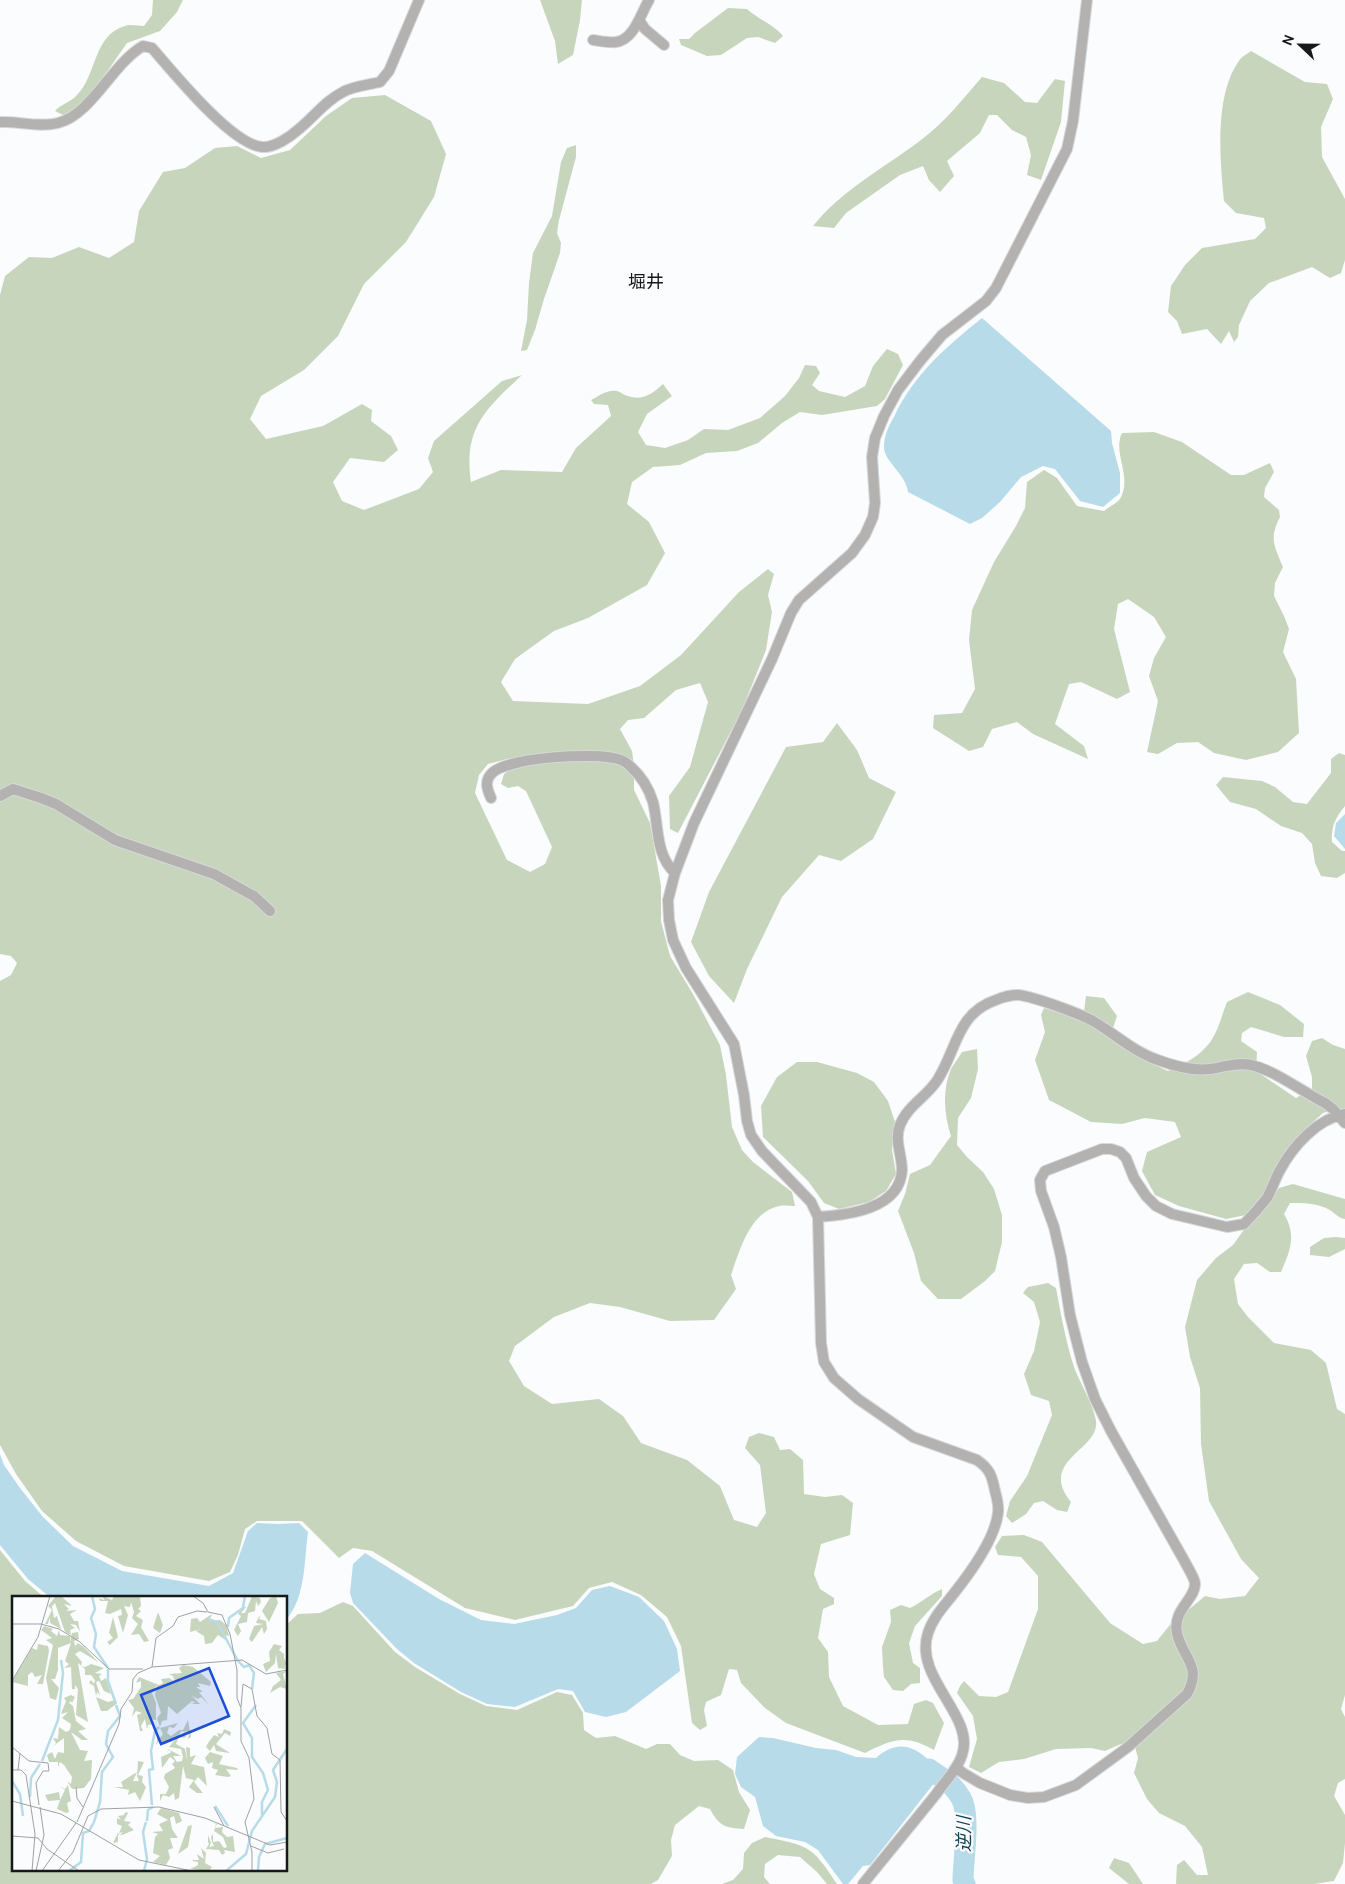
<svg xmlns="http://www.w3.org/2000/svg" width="1345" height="1884" font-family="Cabin,'Noto Sans JP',sans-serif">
<rect width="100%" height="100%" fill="#fafcfe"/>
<path fill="#c8d5bd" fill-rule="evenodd" d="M153 0H183L177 12 160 31 127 43 95 89 75 109 63 115 55 111C61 104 71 102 77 95 97 75 93 35 125 26 130 24 138 26 144 26L152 15Z
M540 0H582L580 20 573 55 558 64 555 41Z
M728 8 747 9C759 20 773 24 783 36L775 43 758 37 747 38 721 55 707 56 681 45 679 39H689L695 33Z
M1251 51 1305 82 1327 84 1333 99 1321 127 1322 157 1345 199V260L1341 273 1330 278 1312 267 1269 283 1250 301 1239 325 1238 337 1234 342 1229 331 1221 344 1207 329 1182 334 1177 321 1168 312 1171 286 1185 265 1202 248 1255 239 1266 228 1264 218 1236 213 1224 201C1220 161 1214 95 1239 61 1241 57 1247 54 1251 51Z
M982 77 1004 83 1025 102 1037 103 1055 79 1065 81 1061 122 1041 180 1027 175 1031 155 1026 137 1012 130 997 115H989L980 133 947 161 954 176 940 192 929 180 923 166 900 175 846 213 834 228 813 226C842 190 884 168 921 140 944 123 963 99 982 77Z
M385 95 431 121 446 154 434 197 406 242 364 284 338 336 304 370 261 396 250 419 266 439 323 426 362 404 372 410 371 421 391 436 398 450 384 462 350 458 333 482 342 501 364 510 419 489 433 472 428 458 434 441 502 381 522 375C486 409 463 428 471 482L501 470 562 472 576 448 611 416 608 405 594 404 591 400C599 396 607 389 617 391 620 392 624 395 628 396 643 401 652 394 663 384L672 396 647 414 638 432 646 445 665 448 688 440 704 429 728 430 760 418 785 396 799 378 805 365 816 366 820 373 812 385 819 391 845 397 865 386 873 366 887 349 898 354 903 365 885 399 877 406 822 415 800 412 782 423 758 443 737 451 706 453 680 465 653 467 632 482 627 504 649 522 665 553 647 585 588 618 554 631 515 659 501 682 513 701 588 704 640 686 681 655 739 592 768 569 774 574 768 595 772 612 766 650 742 710 678 833 670 829 669 796 690 767 708 702 700 683 676 690 644 718 628 720 620 729 632 751 634 765V790L650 823 661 886V921L670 956 693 994 720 1045 726 1075 732 1127 742 1150 753 1162 792 1192 795 1206C790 1206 784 1205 779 1206 749 1213 740 1250 731 1275L736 1289 714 1320 670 1321 620 1307 590 1303 554 1317 515 1346 509 1361 524 1386 552 1404 599 1399 623 1416 641 1443 687 1460 720 1486 734 1520 757 1527 766 1513 760 1465 745 1448 749 1437 759 1433 774 1437 780 1450 790 1449 803 1460 804 1494 825 1497 842 1495 853 1503 850 1535 821 1544 814 1574 820 1589 834 1598V1604L823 1609 818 1638 828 1652 829 1677 843 1706 878 1725 908 1724 914 1704 926 1700 933 1703 944 1723 934 1750C905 1734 893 1739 865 1753L786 1723 765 1708 741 1683 737 1670 729 1669 721 1695 706 1702 704 1710 707 1726 700 1730 692 1723 681 1646 667 1617 641 1595 612 1582 589 1588 573 1606 515 1620 465 1608 372 1551 353 1548 339 1558 302 1521H257L245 1529 238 1555 230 1572 209 1581 124 1566 76 1541 42 1511 16 1474 0 1445V981L11 975 17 963 11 956 0 954V295L5 276 29 257 52 258 79 247 109 258 134 242 139 211 163 172 185 168 215 148 237 146 261 158 290 150 326 116 352 98ZM511 758 519 763 504 774 501 784 508 788 518 786 526 791 552 847 545 864 530 872 507 860 475 793 479 775 488 764Z
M576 145V157L559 220 557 233 561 243 560 253 544 299 535 330 527 350 521 351 527 320 529 283 533 253 552 216 561 162 567 148Z
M1154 432 1182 442 1231 475H1244L1270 463 1274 472 1265 488 1264 497 1279 510 1280 517C1269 538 1274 546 1283 567L1275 583 1274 596 1284 616 1289 629 1283 652 1296 679 1299 733 1278 752 1246 760 1214 753 1198 742 1177 743 1158 754 1147 752 1158 701 1149 676 1154 658 1166 637 1154 617 1128 599 1118 604 1114 629 1130 692 1117 699 1081 682 1069 684 1055 724 1084 746 1088 759 1033 734 1017 722 992 729 983 747 969 751 933 728 934 715 962 713 975 689 969 640 972 610 994 562 1016 526 1025 508 1027 482 1044 470 1057 478 1077 506 1104 511C1109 507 1117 503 1120 499 1133 477 1112 453 1122 433Z
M837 723 857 750 869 778 896 792 873 839 841 861 819 855 782 897 747 969 734 1003 709 976 691 942 709 892 786 747 823 742Z
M1339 753 1345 755V806C1335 818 1331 827 1332 842L1342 851H1345V873L1337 878 1321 876 1315 863 1312 844 1302 833 1281 826 1256 809 1230 802 1216 785 1223 777 1262 781 1275 787 1293 802 1307 804 1331 773V759Z
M1248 992 1280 1005 1304 1024 1303 1037H1284L1251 1027 1242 1033 1241 1041 1257 1052 1256 1071 1296 1098 1312 1089V1077L1306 1056 1312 1041 1322 1038 1333 1045 1345 1049V1115L1340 1108 1323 1113 1300 1134 1281 1158 1266 1192 1246 1215 1226 1219 1179 1206 1155 1195 1142 1171 1147 1152 1181 1137 1175 1122 1145 1118 1122 1124 1091 1122 1049 1100 1035 1060 1045 1032 1041 1015 1044 1008 1076 1018 1084 1012 1086 996 1104 998 1117 1016 1110 1037 1138 1057 1168 1071C1181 1065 1195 1059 1205 1048 1217 1037 1221 1017 1227 1002Z
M977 1049 978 1069 971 1098 958 1118 957 1145 967 1157 983 1172 994 1189 1002 1215V1242L995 1271 985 1281 961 1299H938L921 1281 914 1253 898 1211 905 1194 910 1174 930 1165 951 1136C944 1114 942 1091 951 1069 954 1063 959 1058 962 1052Z
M797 1062H817L857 1073 874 1082 888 1101 895 1122 892 1150 896 1174 886 1191 869 1202 839 1209 824 1203 808 1181 763 1137 761 1106 777 1077Z
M1293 1184 1345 1199V1219C1338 1218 1334 1212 1328 1209 1316 1203 1303 1203 1290 1203L1284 1214C1297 1236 1290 1251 1281 1272H1270L1257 1263 1244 1264 1234 1279 1238 1304 1248 1317 1274 1343 1311 1350 1326 1363 1337 1409 1345 1414V1695L1341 1709 1345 1717V1779L1338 1783 1334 1796 1345 1815V1843L1343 1863 1334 1881 1314 1884H1176L1177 1865 1184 1860 1197 1875H1208L1202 1847 1185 1826 1159 1813 1147 1799 1134 1773 1138 1758 1135 1747 1121 1744 1105 1751 1091 1748 1056 1749 1024 1759 999 1762 981 1773 969 1767 977 1739 973 1716 957 1693 960 1686 964 1681 979 1696 996 1697 1008 1692 1038 1609V1576L1021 1557 998 1555 995 1547 1002 1536 1024 1535 1042 1542 1110 1623 1143 1644 1157 1641 1169 1626 1205 1596 1220 1599 1245 1596 1259 1578 1241 1559 1209 1501 1201 1444 1200 1388 1190 1357 1185 1327 1197 1280 1216 1258 1233 1245 1243 1231 1264 1208 1279 1188Z
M1336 1237 1345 1238V1249L1329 1257 1310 1255V1247L1324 1238Z
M1048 1283 1056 1288C1061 1315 1066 1342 1074 1367 1080 1383 1094 1406 1096 1421 1100 1450 1037 1460 1071 1502L1067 1512 1057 1510 1043 1501 1034 1503 1026 1514 1012 1523 1006 1516 1010 1501 1027 1476 1052 1415 1049 1401 1031 1395 1024 1374 1034 1351 1040 1322 1034 1302 1023 1293 1028 1287Z
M0 1550 25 1581 45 1598H14V1870H286V1625L298 1614 320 1613 343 1602 353 1606 395 1652 415 1667 460 1694 486 1706 517 1710 557 1692 572 1695 583 1713 584 1730 596 1738 615 1736 646 1749 657 1744H670L680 1755 694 1761 718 1760 733 1770 739 1792 750 1810 744 1829C725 1828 719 1826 710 1809L699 1806 675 1825 671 1840 672 1856 658 1880 651 1884H0Z
M942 1589V1596L915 1626 909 1643 913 1663 920 1668V1683L911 1684 903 1691 893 1690 884 1677 883 1667 882 1647 891 1622 890 1610 901 1605 910 1608C922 1602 930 1594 942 1589Z
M765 1837C810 1846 812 1846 837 1884H827L817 1872 800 1857 778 1855 765 1864 764 1877 770 1884H722L733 1880 743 1869 744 1853 752 1843Z
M1114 1858 1129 1863 1143 1884H1129L1109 1868Z"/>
<path fill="#b7dbe9" d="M982 318 1111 431 1112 443 1120 473V493L1103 507 1080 501 1055 469 1043 466 1021 477 1000 502 982 518 970 524 908 492C907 475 883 461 884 446 884 436 889 425 894 417 914 374 946 347 982 318Z
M1345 814V849L1334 836 1336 823Z
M0 1454 4 1465 20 1488 43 1517 73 1546 122 1571 209 1586 233 1573 248 1531 257 1523 278 1524 299 1523 308 1532C304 1561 306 1597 286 1620V1598H51L28 1579 0 1545Z
M365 1553 439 1599 481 1620 514 1624 557 1615 576 1608 592 1590 610 1586 639 1597 664 1621 677 1649 680 1671 626 1712 606 1717 585 1712 573 1691 558 1689 515 1707 487 1704 461 1692 414 1663 397 1649 353 1603 350 1593 353 1564Z
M759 1737 773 1738 816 1748 836 1750 856 1757 876 1758C903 1734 922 1752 942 1773L870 1865 863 1866 848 1884H843L818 1850 805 1842 776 1836 763 1826 755 1797 741 1787 735 1774 737 1757Z"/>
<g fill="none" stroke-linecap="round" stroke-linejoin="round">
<path stroke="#b7dbe9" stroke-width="21" d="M929 1769C941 1777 954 1785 961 1798 971 1814 963 1860 963 1880L965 1884"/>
<defs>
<path id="minor" d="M639 20 645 29 664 45
M593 40C600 41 609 43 616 42 634 40 641 13 649 0
M0 122C19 121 39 128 58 123 92 114 112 64 143 46L152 48C173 72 231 144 262 147 274 148 290 137 299 129 314 117 325 101 343 92 353 86 368 85 380 82L389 71 419 0
M0 796 13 789 41 798 56 804 115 840 214 874 254 896 270 911
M491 798C487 789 484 781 492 773 509 757 595 752 618 759 622 760 628 764 631 767 641 776 649 789 653 802 659 827 655 854 675 873
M818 1217C848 1215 900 1209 902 1170 902 1155 894 1140 900 1125 907 1106 928 1096 938 1079 957 1049 957 1013 996 1000 1003 997 1011 995 1018 995 1033 996 1080 1014 1093 1021 1115 1034 1134 1052 1158 1060 1174 1066 1192 1071 1210 1069 1223 1067 1237 1062 1251 1065 1274 1070 1303 1092 1325 1103L1333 1109 1345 1123
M956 1767 963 1773 980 1783 1010 1795 1028 1798 1044 1797 1076 1785 1128 1747 1187 1694C1203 1665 1182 1658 1177 1633 1172 1610 1196 1599 1195 1583 1194 1577 1188 1568 1185 1562L1111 1431 1095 1399 1082 1362 1070 1315 1061 1257 1054 1227 1041 1191 1040 1180 1045 1171 1102 1149H1111L1120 1152 1126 1158 1134 1178 1146 1196 1156 1206 1172 1214 1227 1227 1244 1224C1252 1216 1260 1207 1267 1198 1272 1189 1275 1179 1280 1170 1293 1146 1317 1119 1345 1114
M863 1884C888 1853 913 1823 937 1793 945 1781 958 1769 962 1755 976 1716 913 1678 928 1633 933 1617 945 1605 955 1592 970 1573 995 1538 998 1513 999 1506 997 1498 995 1491 992 1476 990 1469 977 1460L913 1437 858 1399 834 1378 824 1362 821 1343 818 1217 811 1202 762 1151 751 1135 747 1121 744 1095 734 1044 686 968 673 940 669 920 668 900 675 873 694 823 772 659 791 613 799 600 852 553 865 535 873 517 875 503 872 457 875 438 884 416 898 390 920 361 942 335 986 301 996 288 1067 149 1073 121 1087 0"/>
</defs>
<use href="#minor" stroke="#d6d8da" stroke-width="12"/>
<use href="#minor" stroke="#b4b1b1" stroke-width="10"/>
</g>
<g text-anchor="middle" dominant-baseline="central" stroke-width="4.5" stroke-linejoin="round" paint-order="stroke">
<g font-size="18" fill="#16181a" stroke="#fafcfe">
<text x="646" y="282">堀井</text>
</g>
<g font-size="18" font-style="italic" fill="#0c3f4f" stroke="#fafcfe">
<text transform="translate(964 1834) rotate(-90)">逆川</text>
</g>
</g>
<g transform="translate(12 1596)">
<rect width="275" height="275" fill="#fafcfe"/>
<path d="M44 0H49L60 10 52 8 57 13 54 15 65 14 58 18 62 25H66L68 36 64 29 58 28 63 32 58 34 59 39 53 36 43 7 40 10 42 22 45 20 49 33 38 27V21L36 28H33L40 14 36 10ZM91 0 100 4 102 0H128L129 10 126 13 129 15 124 20 131 24 129 31 137 45 132 46 127 38 119 39 126 28 120 22 122 16 119 6 118 11 112 10 116 19 111 37 106 20 110 19 109 13 98 18 93 17 96 5H88L87 2 92 4ZM240 0 248 2 249 6 246 10 244 5 243 15 236 17 235 26 226 28 229 35 226 40 222 34 229 20 226 18 231 11H234L229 17H233ZM264 0 266 7 257 26 250 15 258 2ZM146 16 151 29 148 37 141 32ZM200 18 197 25 208 24 214 29 217 40 212 39 215 45 206 39 200 47 193 48 192 40 184 35 189 33 178 36 179 23 185 22 188 26ZM249 19 247 23 254 25 255 33 252 38 250 31 240 46 237 43 242 30 251 28 244 27 246 22ZM101 21 106 41 98 49 95 46 101 42 97 37ZM32 30 41 33 39 35 45 40 47 34 48 39 58 40V46L60 37 66 36 67 43 62 45 63 50 66 47 72 51 86 66 68 55 63 58 70 66 69 70 73 71 79 68 92 72 83 77 90 78 87 80 89 85 94 82 99 98 92 95 87 85 84 86 88 99 85 96 84 100 82 90 77 87 79 84 82 88 83 84 79 79H73V73L66 67 76 126 64 119 66 93 63 89V93H60L59 71 52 72 57 68 53 65 59 47 46 52V74L43 83H39L47 92 44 104 38 102 34 82 41 49 34 44 40 42 29 34ZM26 48 36 50 37 55 31 88H25L30 79 23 81 20 76 16 79V90L0 86 20 52 25 54ZM262 48 270 50 267 54 272 58V62L275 69V73L273 68V73L266 72 264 58 263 67 254 76 251 68 258 65 257 56ZM171 69 181 71 199 86 198 90 186 87 188 91H184L191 96H187L197 109 189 101 186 103 180 100 188 108H177L183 107 180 105 165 118 156 110 155 124 150 125 148 131 145 122 149 117 143 99 145 89 140 97 144 107V124L137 123 142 126V128L136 129 135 133 133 123 129 130 131 135H128L125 119 130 117 124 115 120 121 122 112 116 104 121 103 129 91V85L124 87 127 81 147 89 151 87 149 83 157 82 163 86 161 80 157 78 170 77 167 72ZM275 75 271 78 275 93 268 91 258 97 261 90 269 84 264 77ZM59 99 63 101 60 107 59 105 57 107 61 110 64 125 74 133 66 135 76 144H70L59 136 68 154 76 155 72 165 80 164 79 183 72 192 60 193 55 185 59 188 60 181 52 169 48 166 46 171V166H37L35 159 40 156 43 163 46 156 52 157V142L40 151 44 147 41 142 46 143 47 131 54 136 58 134 59 128 50 122 56 116 49 118 54 105 52 102ZM84 101 96 106 103 104 104 108 95 115H89ZM176 124 179 141 176 143 177 136 173 135 174 141 171 142 169 140 173 136 169 135 164 148 173 153 175 164 174 151 178 152V161L184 159 179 168 192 171 195 190 186 181 182 186 191 197H185L177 191 182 184 174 182 171 170 167 202 163 204 162 197 157 201 151 199 148 205V198H154L157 191 152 182 153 178 163 172 160 168 163 165 158 161 150 172 149 161 158 157 159 155 156 154V153L169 160H161L165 166 170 165 171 161 169 153 157 151 163 144 153 148 147 145 144 149 146 139 148 142 151 138 148 132 166 127 162 132 157 131 155 137 159 140 167 134H171ZM212 133 219 136 218 140 213 137 204 148 218 157 204 155 202 149 198 155 194 151 196 147 202 139 207 141 205 137 210 138ZM198 156 211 160 207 168 225 172 226 174 214 173 219 180 216 181 203 179 206 174 200 172 201 166 196 168 193 162ZM126 165 132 166 126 179 131 180 130 186 134 191 128 205 123 196 116 199 117 194 102 191H111L109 186 125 176 121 185H127L125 180ZM56 189 59 205 55 207 57 216 54 217 45 213 48 204 36 205 33 199 47 196 48 204 53 194 48 190 53 193ZM149 212 167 217 170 225 164 228 162 220 158 222 160 233 166 242H158L161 252 156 254 158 262 154 269 141 266 148 260 141 257 143 241 146 238 140 236 151 235 147 228 156 224 145 218ZM114 216 116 217 112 225 119 226 116 229 122 234 110 239H106V246L101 247 106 237 108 239 111 236 107 237 110 230 105 228V222L109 224 106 220 112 219 109 222ZM200 226 205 228 203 232 211 231 210 236 215 241 221 240 223 256 212 254 213 257 210 259 207 254 194 253 197 248 196 246V239L199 247 197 251 202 250 200 246 199 241 201 238V246L207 245 212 252 215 251 211 241 202 235 204 228ZM180 229 176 251 166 258 176 230ZM189 252 194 257 193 267 200 271 197 275 178 273 186 269V266L181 265 180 264H187L185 258 192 263Z" fill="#c8d5bd"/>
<path fill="none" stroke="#b7dbe9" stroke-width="2.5" d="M80 0 83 13 79 22 84 38 82 51 96 72M196 23 205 26 226 65 232 71 237 69 242 77 240 93M216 31 217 22 231 12 233 0M96 73V85L104 108M244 109 231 127 240 142V161L251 177 256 194 250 206V220M30 165 46 124 51 77 49 64M0 185 8 198 11 220M18 201 19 182 28 168M140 209 137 174 141 173 139 155 143 135 147 131M203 210 216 230M135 225 136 214 141 211M57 275 69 266 71 237 77 235 82 226 88 206 90 176 101 161 94 148 96 135 108 120 104 109M132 275 135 263 131 236 134 226M214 275 234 258 240 235 263 201 265 186 261 174 275 153M246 275 247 261 253 248 275 242"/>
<path fill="none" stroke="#9fa1a3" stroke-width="1" d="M181 0 191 7 196 16 210 19 218 38 225 74V102L229 112V145L237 162 242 203 233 226 240 256V275M0 28H29L47 33 68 46 97 73H131M140 71 230 64 254 78 275 74M0 85 26 41 38 0M229 111 231 88 240 93 245 120 255 132 260 158 268 164 269 216 275 225M0 151 17 165 36 167 37 175H31L24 187 27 209M0 174H9L14 179 23 238 20 275M6 174 8 157M64 191 65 202 71 211M0 205 49 218 127 264 180 275M202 211 212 230M65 226 107 128 109 113 120 96 121 83 126 77 140 71 144 42 161 30 166 21 185 15 195 16M0 240 26 242 35 253 67 275M239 250 256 257 272 253M24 275 32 239 28 211M30 275 64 227M46 275 61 256 76 220 89 213 147 211 193 222 258 249 275 246"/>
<path fill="#1d4ed8" fill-opacity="0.15" stroke="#1d4ed8" stroke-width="2.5" d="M197 72 217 120 149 148 129 99Z"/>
<rect width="275" height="275" fill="none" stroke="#16181a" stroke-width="2.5"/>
</g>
<g transform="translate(1300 45) rotate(292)" stroke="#fafcfe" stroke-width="4" paint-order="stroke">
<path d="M0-4L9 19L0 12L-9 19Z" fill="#16181a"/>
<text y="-8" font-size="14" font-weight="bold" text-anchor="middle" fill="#16181a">N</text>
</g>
</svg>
